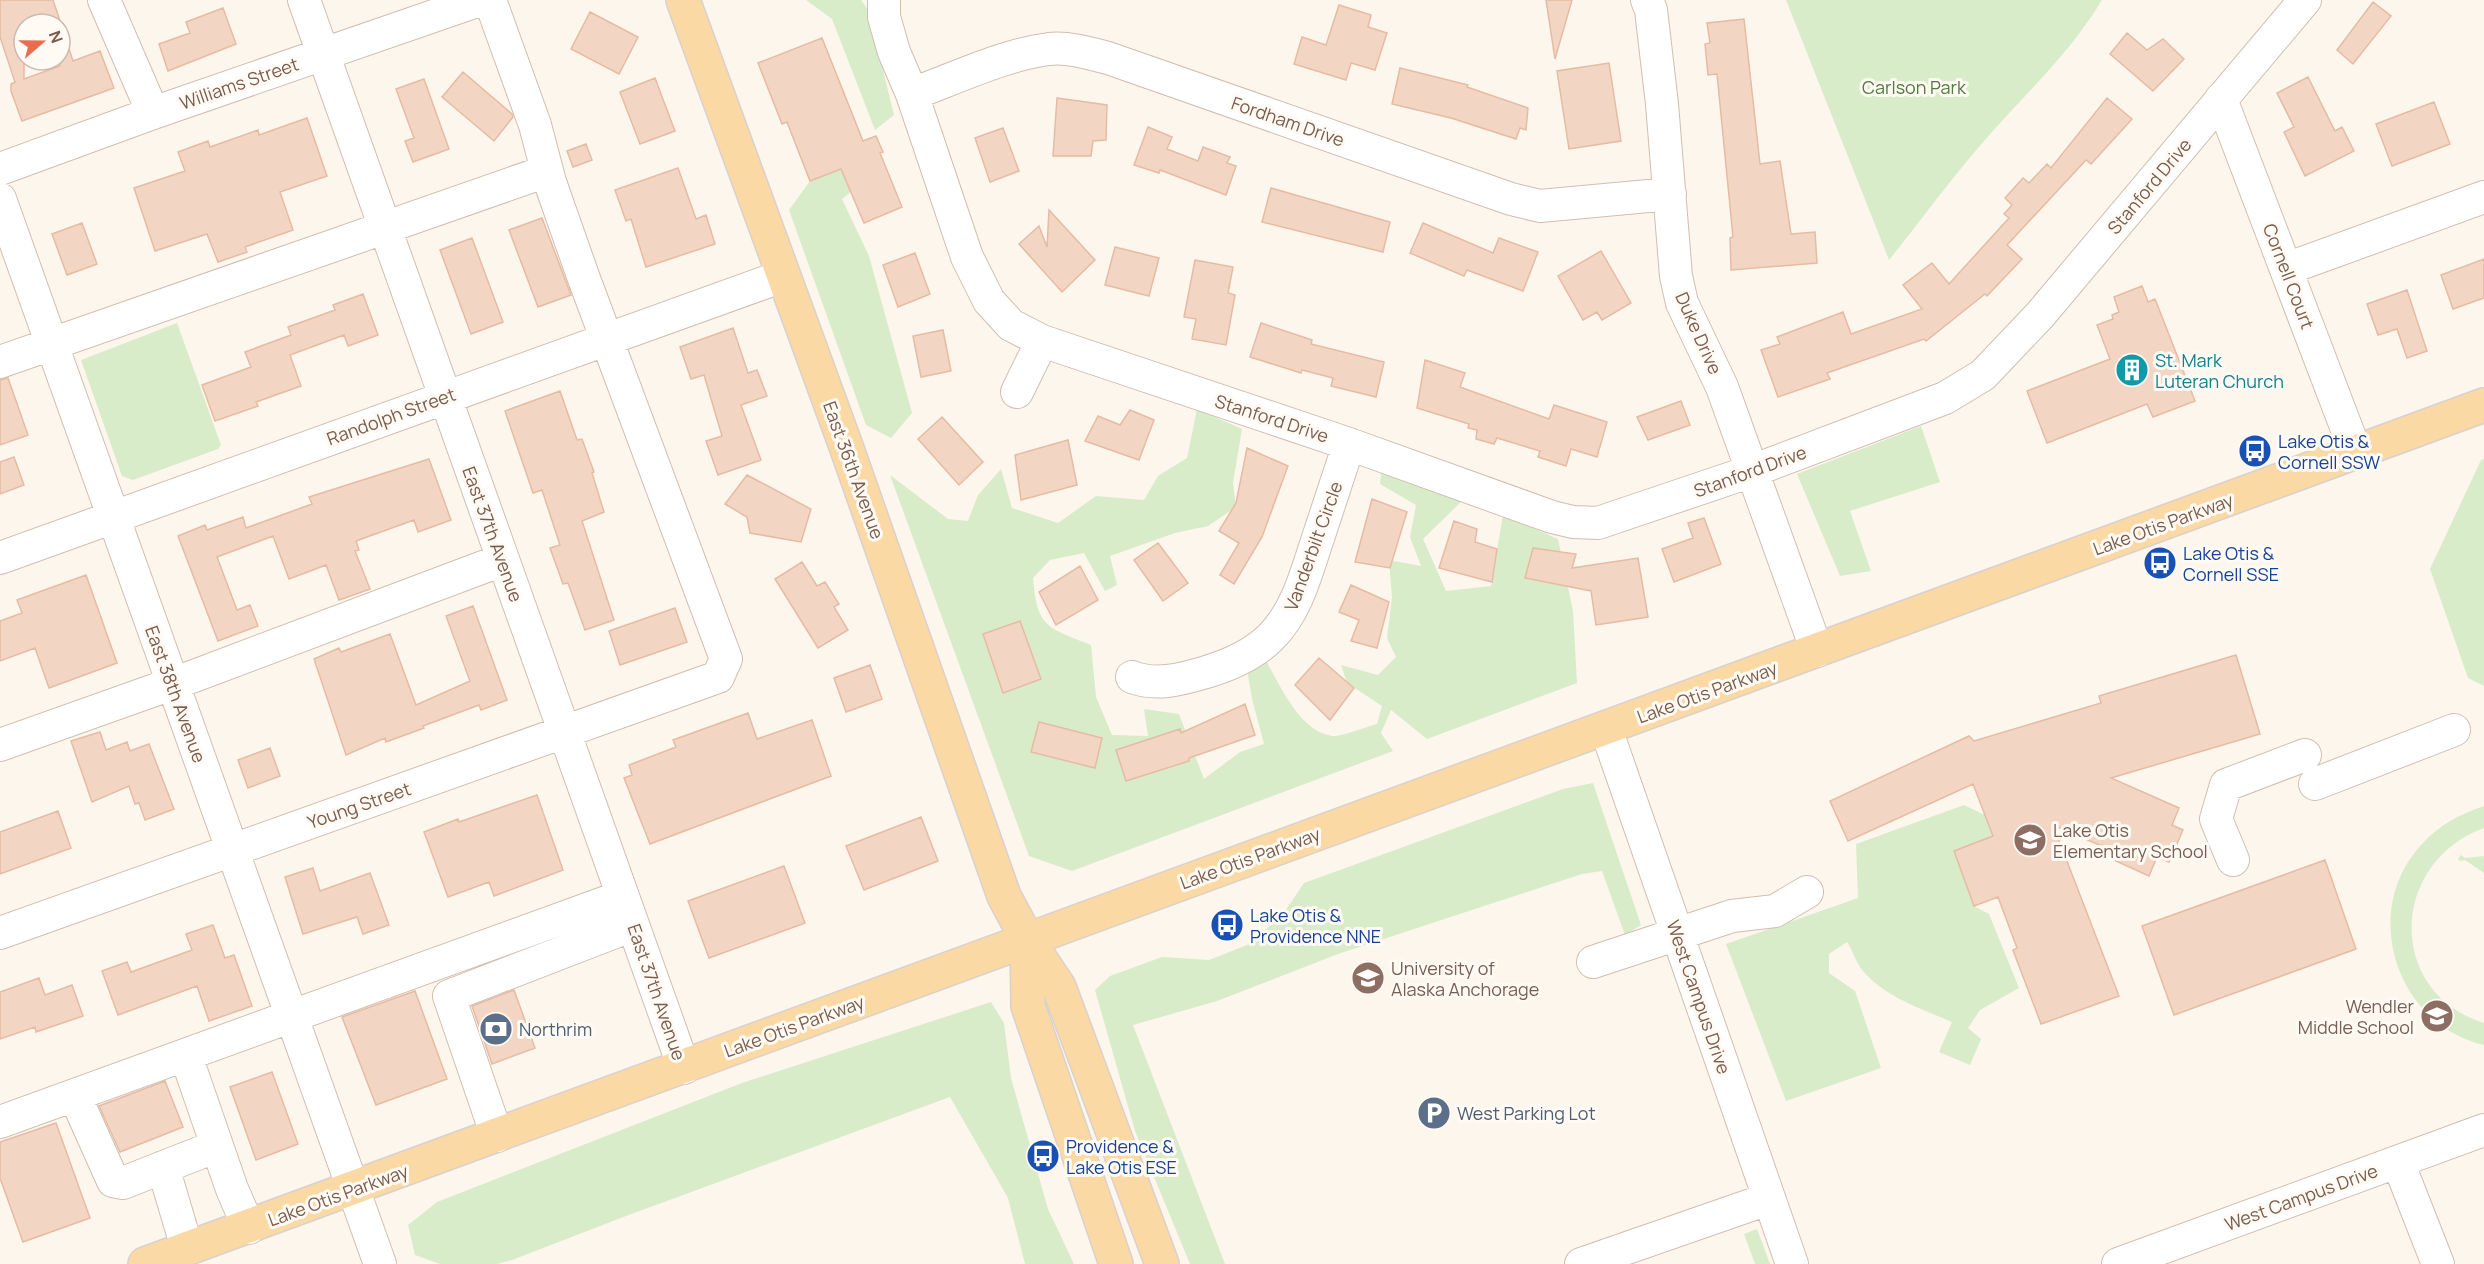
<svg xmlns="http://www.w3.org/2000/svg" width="2484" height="1264" font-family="Manrope,sans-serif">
<rect width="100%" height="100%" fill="#fdf6ec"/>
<path fill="#d8ecc9" d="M806 0H861L868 10 894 115 875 130 832 19Z
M1786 0H2102C2066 59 2022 96 1978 148 1947 184 1919 223 1889 260Z
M871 157 864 182 842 199 869 256 912 413 891 438 866 425 789 210 810 181Z
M177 323 221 445 218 449 133 480 122 476 81 360Z
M1197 409 1242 429 1233 483 1236 507 1208 526 1175 533 1110 556 1117 585 1105 591 1084 553 1050 560 1033 578C1037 628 1047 627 1091 645L1096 697 1112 735 1148 736 1144 709 1179 714 1204 779 1240 752 1264 744 1252 699 1247 669 1266 661C1280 685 1300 732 1332 736 1341 737 1366 727 1377 724L1382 706 1347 683 1341 665 1378 675 1396 657 1387 638 1392 597 1389 560 1421 566 1410 537 1416 505 1380 484 1382 465 1462 501 1423 539 1446 591 1491 586 1503 515 1558 539 1573 611 1577 683 1427 739 1391 710 1381 733 1393 751 1072 871 1029 856 890 475 948 519 968 521 978 495 1001 469 1012 508 1058 523 1096 496 1144 500 1158 476 1187 458Z
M1921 426 1940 482 1850 511 1871 571 1840 576 1797 474Z
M2484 459V686L2468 678 2430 569 2481 460Z
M1593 783 1641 925 1625 935 1602 871 1582 874 1338 954 1217 1001 1133 1025 1225 1264H1190L1135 1131 1095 990 1110 976 1162 957 1209 960 1247 945 1281 917 1304 883 1563 789Z
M1964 805 1985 815 1993 836 1955 852 1974 906 1989 914 2019 988 1980 1010 1968 1028 1981 1039 1970 1065 1939 1052 1952 1022C1922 1009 1885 997 1863 971 1856 963 1853 951 1847 942L1829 954V973L1855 991 1881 1068 1786 1101 1726 944 1858 898 1856 844Z
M2484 806V828C2390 862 2385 992 2484 1023V1045C2396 1025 2359 911 2422 844 2439 825 2460 814 2484 806Z
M2461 855 2465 858 2484 856V873L2465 860 2460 861 2458 859Z
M991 1002 1004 1023 1011 1078 1048 1209 1074 1264H1025L1008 1198 950 1097 626 1216 512 1260 497 1264H440L415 1255 408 1225 437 1202 742 1083Z
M1757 1229 1770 1264H1755L1744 1234Z"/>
<path fill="#f3d5c3" stroke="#e6bba3" stroke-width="1.5" d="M0 0H53L61 24H24V79L60 66V31L63 30 73 61 100 51 114 88 22 121 11 91V84L15 82 0 37Z
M1546 0H1572L1555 59Z
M2373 2 2391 16 2353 64 2337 50Z
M1339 5 1371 15 1368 27 1387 33 1375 70 1351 63 1346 80 1294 64 1302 37 1326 45Z
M223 8 236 44 168 71 159 44 190 33 186 22Z
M590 12 638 37 619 74 571 49Z
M1744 19 1760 164 1780 161 1791 234 1815 232 1817 263 1731 270 1730 238 1733 237 1717 74 1708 75 1705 44 1710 43 1707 23Z
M2127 33 2147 50 2163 39 2184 59 2153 91 2110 54Z
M822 38 863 141 876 136 883 152 880 153 902 207 864 223 841 169 810 181 787 122 782 124 758 63Z
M1609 63 1621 141 1569 149 1557 71Z
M1400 68 1468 85 1467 87 1528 108 1526 130 1520 128 1516 139 1451 118 1392 104Z
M463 72 512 114 513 117 494 141 442 97Z
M2308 77 2335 131 2342 127 2354 151 2305 176 2284 132 2294 127 2277 93Z
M655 78 675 131 640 144 620 92Z
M424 79 449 149 413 162 405 141 414 138 396 89Z
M1057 98 1107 105 1106 140 1093 141 1091 156H1053Z
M2107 98 2132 119 2091 164 2086 160 2007 245 2022 259 1987 296 1985 294 1926 341 1924 339 1827 373 1830 379 1778 397 1761 350 1780 344 1777 337 1843 312 1851 334 1922 309 1903 285 1932 263 1949 284 2009 218 2004 214 2012 205 2005 198 2023 178 2029 183 2047 164 2051 168Z
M2434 102 2450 144 2392 166 2376 124Z
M307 118 327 176 280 192 293 230 245 247 247 252 218 262 207 234 155 251 134 188 185 171 178 152 208 141 210 147 258 130 259 135Z
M1148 127 1172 137 1167 149 1198 161 1203 147 1230 157 1227 163 1236 166 1226 195 1160 170 1159 173 1134 165Z
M1003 128 1019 171 990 182 975 138Z
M586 144 592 160 573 167 567 151Z
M678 168 696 219 706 215 715 244 646 267 631 219 626 221 615 190Z
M1271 188 1390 222 1383 252 1262 222Z
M1049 210 1095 260 1062 292 1019 244 1039 226 1047 247Z
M542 218 571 295 538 307 509 230Z
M82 223 97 264 67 275 52 234Z
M1423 223 1493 253 1499 238 1538 252 1523 291 1467 270 1464 276 1410 253Z
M472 238 503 322 471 334 440 250Z
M1115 247 1159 258 1149 296 1105 285Z
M1601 251 1631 303 1602 320 1597 312 1583 320 1558 276Z
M915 253 930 294 898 307 883 265Z
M2484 259V298L2453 309 2441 275Z
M1195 260 1233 267 1228 293 1235 295 1226 345 1192 339 1196 319 1184 317Z
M2142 286 2148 302 2155 299 2195 401 2153 417 2147 404 2047 443 2027 391 2110 359 2097 325 2113 319 2112 315 2119 312 2114 297Z
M2407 290 2427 351 2407 358 2397 329 2378 335 2367 304Z
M363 294 378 335 348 346 344 335 290 355 301 386 256 402 258 406 215 421 202 385 251 367 245 352 291 335 288 327 335 310 333 305Z
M1261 323 1312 340 1311 344 1384 362 1376 397 1331 386 1333 378 1302 370 1301 373 1250 357Z
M733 328 748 373 757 370 767 396 741 405 761 460 718 475 706 441 722 436 704 375 691 379 680 347Z
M943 330 951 371 921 377 913 336Z
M1425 360 1465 373 1460 387 1549 419 1554 405 1607 422 1597 457 1571 449 1566 466 1538 457 1540 451 1497 438 1494 444 1476 439 1477 430 1468 428 1469 424 1417 408Z
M8 378 28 435 0 445V380Z
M560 391 577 440 582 439 594 472 592 473 604 512 582 521 614 620 585 630 568 583 563 584 550 548 560 545 542 490 533 493 505 411Z
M1681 401 1690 425 1648 440 1637 417Z
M1130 410 1154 420 1139 460 1085 441 1098 416 1120 425Z
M942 417 983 462 959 485 918 439Z
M1068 440 1077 485 1021 500 1015 455Z
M1247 448 1288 466 1262 537 1234 584 1220 575 1239 543 1219 531 1236 503Z
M14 457 24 485 0 494V462Z
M429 459 451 520 418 532 414 520 356 541 359 550 355 551 370 589 339 600 326 565 289 579 273 536 217 557 237 610 250 605 258 626 218 641 178 536 205 525 207 530 243 517 246 528 312 504 309 497Z
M747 475 811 509 801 542 750 533 747 517 725 504Z
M1372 499 1407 512 1390 568 1355 562Z
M1704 518 1721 564 1674 582 1662 549 1693 538 1688 523Z
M1454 521 1477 529 1475 542 1497 549 1492 582 1439 568Z
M1158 543 1188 583 1163 601 1134 560Z
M1533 548 1576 554 1572 568 1638 558 1648 617 1596 625 1591 591 1525 578Z
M802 562 817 586 825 582 839 604 834 607 848 630 818 648 775 579Z
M1080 566 1098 600 1056 625 1039 592Z
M86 575 117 663 49 688 35 648 0 661V621L22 613 17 600Z
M1351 585 1389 602 1377 648 1351 641 1359 620 1339 612Z
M473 606 507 700 481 710 479 705 423 726 424 728 386 742 385 738 346 755 314 659 339 648 341 652 390 634 416 705 470 681 446 616Z
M675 608 687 642 620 665 609 631Z
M1020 621 1041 679 1003 693 983 634Z
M2236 655 2260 734 2111 778 2179 808 2172 825 2183 830 2169 862 2157 857 2149 876 2107 857 2111 850 2053 825 2119 996 2041 1024 2013 950 2017 948 1998 897 1974 906 1954 851 1993 836 1973 784 1848 841 1830 801 1969 736 1974 741 2101 703 2099 696Z
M1319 658 1354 688 1330 720 1295 685Z
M870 665 882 699 846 712 834 678Z
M1245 704 1255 735 1189 758V761L1126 781 1116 750 1180 729 1181 733Z
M748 713 757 739 812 720 831 776 650 844 624 778 632 775 629 765 676 747 673 740Z
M1039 722 1102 738 1095 768 1031 752Z
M100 732 106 750 127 742 130 751 149 744 174 809 145 820 139 803 135 804 129 786 92 802 71 741Z
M270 748 280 776 248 788 238 760Z
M537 795 563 870 494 896 489 882 448 897 424 832 458 819 459 822Z
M58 811 71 848 0 874V832Z
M921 817 938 861 864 890 846 846Z
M2325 860 2356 949 2174 1015 2142 926Z
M784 866 805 923 709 958 688 901Z
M313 868 320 891 370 873 389 925 363 934 357 917 303 934 285 877Z
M213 925 225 958 234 955 252 1006 209 1021 197 986 118 1015 102 971 127 962 131 972 192 950 186 934Z
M39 978 45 995 72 985 83 1016 36 1032 35 1027 0 1039V992Z
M514 990 535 1048 492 1064 472 1006Z
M415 991 447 1079 376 1105 342 1017Z
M272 1072 298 1144 256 1160 230 1087Z
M165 1081 183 1127 120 1152 99 1106Z
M56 1123 90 1218 23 1242 0 1178V1142Z"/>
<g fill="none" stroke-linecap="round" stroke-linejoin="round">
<defs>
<path id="minor" d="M104 0 153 113
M304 0 684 1068
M884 0V17L894 52 912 94 967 257 989 301 1011 325 1042 341 1349 444 1552 517 1573 522 1598 523 1752 471 1945 398 1983 375 2040 315 2305 0
M1647 0 1651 10 1662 104 1676 276 1682 303 1722 387 1817 651
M912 94C954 79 1003 55 1049 49 1069 47 1089 53 1108 58L1511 199 1540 206 1670 194
M2221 99 2356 453
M0 169 153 113 480 0
M0 199 380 1264
M2286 269 2484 197
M0 362 547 171
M1017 392 1042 341
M0 558 783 276
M1132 677C1155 686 1179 680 1203 673 1227 666 1252 656 1271 637 1298 610 1307 570 1319 535 1329 505 1339 474 1349 444
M1606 729 1792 1264
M0 745 194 676 502 560
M2315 784 2454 730
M2233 860 2216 819 2226 785 2305 755
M0 933 718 677 726 659 583 276 550 182 535 125 490 0
M1593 962 1732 916 1775 911 1807 892
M186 1056 232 1189 249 1228
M75 1096 113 1181 123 1183 217 1146
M0 1122 623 896
M497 1136 449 996 633 925
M2398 1162 2438 1264
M163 1167 187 1248
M1581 1264 1768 1199
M2118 1264 2484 1130"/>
<path id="major" d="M683 0 847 449 1004 896 1027 939 1059 987 1162 1264
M1027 939 1028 1006 1116 1264
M145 1264 2484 405"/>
</defs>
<use href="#minor" stroke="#d1beb0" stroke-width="34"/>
<use href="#major" stroke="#dad1cd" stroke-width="36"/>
<use href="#minor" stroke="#fff" stroke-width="32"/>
<use href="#major" stroke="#fbd9a5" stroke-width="33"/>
</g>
<defs>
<symbol id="building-disc" viewBox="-11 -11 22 22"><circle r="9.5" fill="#0f9aa8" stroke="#fffaf3"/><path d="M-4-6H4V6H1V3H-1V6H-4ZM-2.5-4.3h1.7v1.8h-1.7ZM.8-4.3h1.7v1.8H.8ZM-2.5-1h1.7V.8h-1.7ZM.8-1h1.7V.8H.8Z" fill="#fff"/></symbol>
<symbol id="bus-disc" viewBox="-11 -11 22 22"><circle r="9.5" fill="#1a4fb4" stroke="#fffaf3"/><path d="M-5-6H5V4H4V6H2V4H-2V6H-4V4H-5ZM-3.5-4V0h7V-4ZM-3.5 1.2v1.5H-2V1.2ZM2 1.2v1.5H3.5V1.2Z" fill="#fff"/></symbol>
<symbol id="school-disc" viewBox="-11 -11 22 22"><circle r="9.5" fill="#8d6e63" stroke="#fffaf3"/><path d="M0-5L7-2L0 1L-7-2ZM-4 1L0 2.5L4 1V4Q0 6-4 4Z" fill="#fff"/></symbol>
<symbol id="university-disc" viewBox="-11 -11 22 22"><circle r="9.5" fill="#8d6e63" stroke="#fffaf3"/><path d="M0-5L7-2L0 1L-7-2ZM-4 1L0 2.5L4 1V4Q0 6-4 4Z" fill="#fff"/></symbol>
<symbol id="bank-disc" viewBox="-11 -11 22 22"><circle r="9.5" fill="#5c6f8a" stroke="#fffaf3"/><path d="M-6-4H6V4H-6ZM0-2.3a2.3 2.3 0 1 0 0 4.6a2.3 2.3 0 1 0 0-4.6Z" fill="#fff"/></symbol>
<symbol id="parking-disc" viewBox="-11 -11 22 22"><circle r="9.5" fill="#5c6f8a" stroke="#fffaf3"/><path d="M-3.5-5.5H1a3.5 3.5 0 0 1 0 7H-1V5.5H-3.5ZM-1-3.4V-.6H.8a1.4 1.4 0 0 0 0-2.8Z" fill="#fff"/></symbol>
</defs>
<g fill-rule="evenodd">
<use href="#building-disc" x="2113" y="351" width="38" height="38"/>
<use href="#bus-disc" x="2236" y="432" width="38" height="38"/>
<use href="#bus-disc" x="2141" y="544" width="38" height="38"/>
<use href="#school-disc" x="2011" y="821" width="38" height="38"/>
<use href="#bus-disc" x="1208" y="906" width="38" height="38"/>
<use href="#university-disc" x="1349" y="959" width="38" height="38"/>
<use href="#school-disc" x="2418" y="997" width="38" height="38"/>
<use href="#bank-disc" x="477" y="1010" width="38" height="38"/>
<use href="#parking-disc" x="1415" y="1094" width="38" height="38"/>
<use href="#bus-disc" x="1024" y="1137" width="38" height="38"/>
</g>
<g text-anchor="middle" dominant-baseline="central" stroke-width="6" stroke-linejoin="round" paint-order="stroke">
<g font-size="18" fill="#7a5c4d" stroke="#fffaf3">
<text transform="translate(239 83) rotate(-19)">Williams Street</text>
<text transform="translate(1288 121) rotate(19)">Fordham Drive</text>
<text transform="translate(2149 186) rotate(-50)">Stanford Drive</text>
<text transform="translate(2289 276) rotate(69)">Cornell Court</text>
<text transform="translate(1699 333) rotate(66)">Duke Drive</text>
<text transform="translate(391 416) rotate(-20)">Randolph Street</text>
<text transform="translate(1272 418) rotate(18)">Stanford Drive</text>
<text transform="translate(854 470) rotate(70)">East 36th Avenue</text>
<text transform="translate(1750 471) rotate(-20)">Stanford Drive</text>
<text transform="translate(2163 524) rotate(-20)">Lake Otis Parkway</text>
<text transform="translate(493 534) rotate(70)">East 37th Avenue</text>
<text transform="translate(1313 546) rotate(-70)">Vanderbilt Circle</text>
<text transform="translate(1707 692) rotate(-20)">Lake Otis Parkway</text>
<text transform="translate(176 694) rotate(70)">East 38th Avenue</text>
<text transform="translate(359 805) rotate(-19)">Young Street</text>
<text transform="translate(1250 858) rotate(-20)">Lake Otis Parkway</text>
<text transform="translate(657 992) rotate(71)">East 37th Avenue</text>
<text transform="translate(1699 997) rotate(71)">West Campus Drive</text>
<text transform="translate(794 1026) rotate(-20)">Lake Otis Parkway</text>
<text transform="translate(338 1195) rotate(-20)">Lake Otis Parkway</text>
<text transform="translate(2301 1197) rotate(-20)">West Campus Drive</text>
</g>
<g font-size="18" fill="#537a41" stroke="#fffaf3">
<text x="1914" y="87">Carlson Park</text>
</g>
<g font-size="18" fill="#0d838f" stroke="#fffaf3" text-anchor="start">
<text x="2155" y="360">St. Mark<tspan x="2155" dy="21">Luteran Church</tspan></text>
</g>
<g font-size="18" fill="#164399" stroke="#fffaf3" text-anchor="start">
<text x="2278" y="441">Lake Otis &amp;<tspan x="2278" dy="21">Cornell SSW</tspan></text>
<text x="2183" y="553">Lake Otis &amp;<tspan x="2183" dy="21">Cornell SSE</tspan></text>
<text x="1250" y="915">Lake Otis &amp;<tspan x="1250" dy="21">Providence NNE</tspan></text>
<text x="1066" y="1146">Providence &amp;<tspan x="1066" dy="21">Lake Otis ESE</tspan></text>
</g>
<g font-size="18" fill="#785e54" stroke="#fffaf3" text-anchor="start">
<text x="2053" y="830">Lake Otis<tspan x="2053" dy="21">Elementary School</tspan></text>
<text x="1391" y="968">University of<tspan x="1391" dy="21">Alaska Anchorage</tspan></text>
<text x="2414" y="1006" text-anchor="end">Wendler<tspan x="2414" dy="21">Middle School</tspan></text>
</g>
<g font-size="18" fill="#4e5e75" stroke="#fffaf3" text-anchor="start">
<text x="519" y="1029">Northrim</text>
<text x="1457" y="1113">West Parking Lot</text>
</g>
</g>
<g transform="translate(42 42) rotate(70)"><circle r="28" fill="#fffaf3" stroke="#cabbb1" stroke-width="1.5"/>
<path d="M0-4.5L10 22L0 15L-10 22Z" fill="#e76f51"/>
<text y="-9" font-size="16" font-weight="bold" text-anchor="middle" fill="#7a5c4d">N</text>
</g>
</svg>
